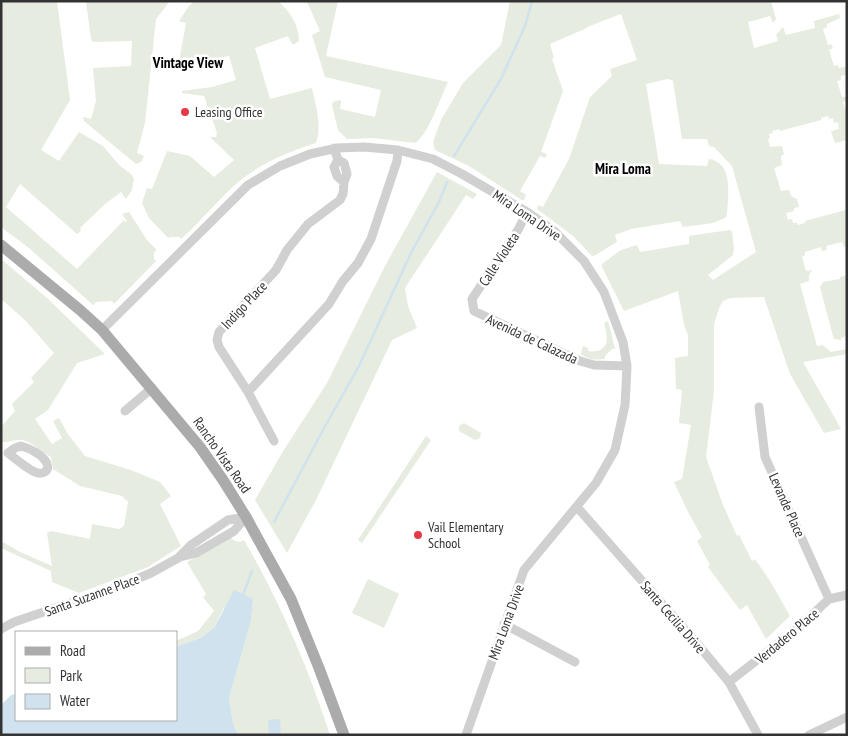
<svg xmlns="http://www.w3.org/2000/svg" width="848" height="736" font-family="'PT Sans Narrow',sans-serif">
<rect width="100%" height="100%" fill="#fff"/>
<path fill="#e6ecdf" d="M1 1H57L70 100 41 150 59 161 79 132 103 146 119 165 132 175 134 179 132 190 126 199 121 192 105 204 80 228 81 231 77 234 20 184 6 207 77 269 124 220 125 222 127 221 122 214 129 212 147 240 157 250 154 252V259L156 261 114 304 112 301 96 302 93 305 29 248 1 227Z
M86 1H170L156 19 145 123 137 153 144 156 141 162 136 164 84 121 83 117 91 119 96 101 93 68 131 66 132 41 93 42 91 39Z
M195 1H278C290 12 299 24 299 41L295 44H292L288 36 255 48 270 99 312 88C316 107 322 125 316 143 287 152 259 164 236 184 217 201 200 222 181 239L179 237H170L168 238 149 218 142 203 147 188 152 189 167 151 190 156 214 177 234 160 210 137H216L217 133 204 96 182 93V91L212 87 236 80 229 56 217 58 218 62 213 63 212 59 179 62 186 23 179 21 189 6Z
M306 1H338L326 56 448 82C440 98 429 134 415 143L373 138 347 139 338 130 332 105 333 102 339 100 341 101 340 109 375 117 381 90 325 77 312 35 320 31 308 4Z
M510 1H771L776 19 773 23 770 16 748 22 754 48 778 41 776 35 783 27 786 35 815 28 814 21 839 14 840 18 827 24V27L823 29 828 45 831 44 833 48 829 50 834 66 838 65 839 68 847 66 846 75 841 76V80L837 81 842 97H846L847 101 843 102 847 115V140L835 143 831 131 839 129 838 122 834 123 833 118 829 119 828 116 821 118V120L780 131 779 129 772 131 773 133 769 134 770 138 768 139 770 147 782 146 784 154 781 156 782 165 774 168 781 191 789 190 791 196 797 199 799 207 794 208V211L786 213 788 220 792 219 793 223H797L798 225 805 223V221L842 211 845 210 847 212V246L844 247 842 242 826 246 827 250 822 251 821 247 805 252V255L802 257 806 271 812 270 809 275V281L800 284 817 346 823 345 831 352 847 349V354L803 362 841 429 824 433 790 374 764 297 730 298 723 301 719 308 714 324V391L706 457 723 505 737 536 739 535 752 561 755 559 770 581 790 616 766 639 747 605 740 610 708 567 710 565 697 541 702 537 688 512 674 482 682 479 691 425 679 423 682 390 676 389 675 358 688 356V335L684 325 678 291 624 311 602 267V264L621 250 637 245 640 252 689 244V236L729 230 732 231 734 249 733 255 708 275 713 280 756 252 732 166 714 147 709 146 707 139H682L673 81 668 79 646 84 659 164 707 166 709 159C734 163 728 196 727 214L725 218 713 223 683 227 680 221 631 229 615 235 617 242 615 243 596 255 592 256 573 236 537 209 538 205 543 207 569 159 590 97 612 76 610 69 637 60 621 14 587 27V28L550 44 554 58 552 59 563 91 541 152 547 154 545 158 540 156 520 191 526 195 524 200H522L469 166 435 150 433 142 441 120 463 83 501 45Z
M437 172 477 194 473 199 466 195 405 288 408 306 417 328 392 340 317 498 287 553 255 500 282 453 327 383 385 266Z
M1 259 47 298 105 354 77 363 48 410 35 419 52 444 62 438 53 421 59 418 68 434 85 456 131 470 160 482 171 496 160 504 181 546 148 567 79 593 52 582 51 571 1 548V541L20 552 52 566 47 533 51 531 90 539 92 524 119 529 124 526 128 502 122 496 80 486 53 469 51 457C43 452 32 442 22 440 15 439 8 444 1 441V427L15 411 12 404 34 382 31 378 54 353 25 320 1 299Z
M847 275V336L841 338V340L834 339 833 336 820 287 823 282 840 279V277Z
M608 321 615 349H612L605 356V359C596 360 588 360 581 354L583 346 588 348V351C609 354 609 339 604 323Z
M464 423 481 433 480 438 475 440 459 431V426Z
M426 436 431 440 362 543 358 540Z
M231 537 233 540 240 542 244 540C280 602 308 667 330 735H238L233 723 229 698 251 621 253 599 243 595 223 609 214 628 200 638 176 647V641L198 631 214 611 203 597 206 594 187 562Z
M368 579 399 594 384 628 352 613Z"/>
<path fill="#cfe2ee" d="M234 590 253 599 251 621 229 698 233 723 238 735H1V705L11 695 16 694V720H176V647L200 638 214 628Z
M280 719 281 735H269L268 720Z"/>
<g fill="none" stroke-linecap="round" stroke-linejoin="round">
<path stroke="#cfe2ee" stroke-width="2.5" d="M454 156 501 79 525 26 532 1
M274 522 323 430 359 366 411 253 439 202 447 182
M243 595 252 571"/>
<path stroke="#d0d0d0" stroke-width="9" d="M338 160 334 167 337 176 344 182
M527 212 518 230 472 299 474 311 580 361 594 365 627 366
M102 330 248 185 280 166 310 154 337 148 364 147 398 150 433 159 462 174 527 212 554 231 584 261 604 292 623 342 627 366 626 387 625 405 615 450 596 483 524 570 466 735
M248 392 329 304 343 281 358 263 371 239 397 161 398 150
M759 407 765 457 829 599
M125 411 152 388
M274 441 248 392 219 347 217 340 219 332 276 270 287 250 308 224 340 200 343 194 344 182 347 174 344 163 338 160 334 148
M21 446C29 448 44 455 47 464 50 472 41 475 35 472 26 468 16 459 8 453L15 448Z
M577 507 694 640 729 682 758 735
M180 556 191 545 228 520 246 517
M504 624 575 662
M1 629 14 622 123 585 151 573 180 557 196 553 234 531 246 517
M729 682 798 628 829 599 847 595
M809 735 847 717"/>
<path stroke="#ababab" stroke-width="11" d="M1 245 80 310 102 330 200 447 223 480 246 517 291 599 319 668 344 735"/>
</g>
<g fill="#e63946" stroke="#fff" stroke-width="2">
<circle cx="185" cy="112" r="5"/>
<circle cx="418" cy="535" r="5"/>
</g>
<g text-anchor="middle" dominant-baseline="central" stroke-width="5" stroke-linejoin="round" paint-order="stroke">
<g font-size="14" fill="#333" stroke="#fff" text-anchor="start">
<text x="195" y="112">Leasing Office</text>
<text x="428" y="527">Vail Elementary<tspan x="428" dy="16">School</tspan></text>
</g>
<g font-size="14" fill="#333" stroke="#fff">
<text transform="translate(527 215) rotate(34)">Mira Loma Drive</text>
<text transform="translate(499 259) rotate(-57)">Calle Violeta</text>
<text transform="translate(244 305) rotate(-47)">Indigo Place</text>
<text transform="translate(532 339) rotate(25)">Avenida de Calazada</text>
<text transform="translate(222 455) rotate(55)">Rancho Vista Road</text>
<text transform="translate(787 505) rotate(66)">Levande Place</text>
<text transform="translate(92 595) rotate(-20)">Santa Suzanne Place</text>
<text transform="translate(673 617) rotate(49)">Santa Cecilia Drive</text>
<text transform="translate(506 622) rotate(-70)">Mira Loma Drive</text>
<text transform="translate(787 636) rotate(-40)">Verdadero Place</text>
</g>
<g font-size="15" font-weight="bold" fill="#000" stroke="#fff">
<text x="188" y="62">Vintage View</text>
<text x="623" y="168">Mira Loma</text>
</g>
</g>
<rect width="848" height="736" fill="none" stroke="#333333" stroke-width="5"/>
<rect x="15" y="631" width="162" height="90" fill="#ffffff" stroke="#adadad"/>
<rect x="25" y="647" width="25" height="8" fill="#ababab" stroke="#adadad"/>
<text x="60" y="656" font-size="15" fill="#333333">Road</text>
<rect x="25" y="668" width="25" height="15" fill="#e6ecdf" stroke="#adadad"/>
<text x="60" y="681" font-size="15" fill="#333333">Park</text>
<rect x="25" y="694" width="25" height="15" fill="#cfe2ee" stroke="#adadad"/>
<text x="60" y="706" font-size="15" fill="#333333">Water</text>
</svg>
